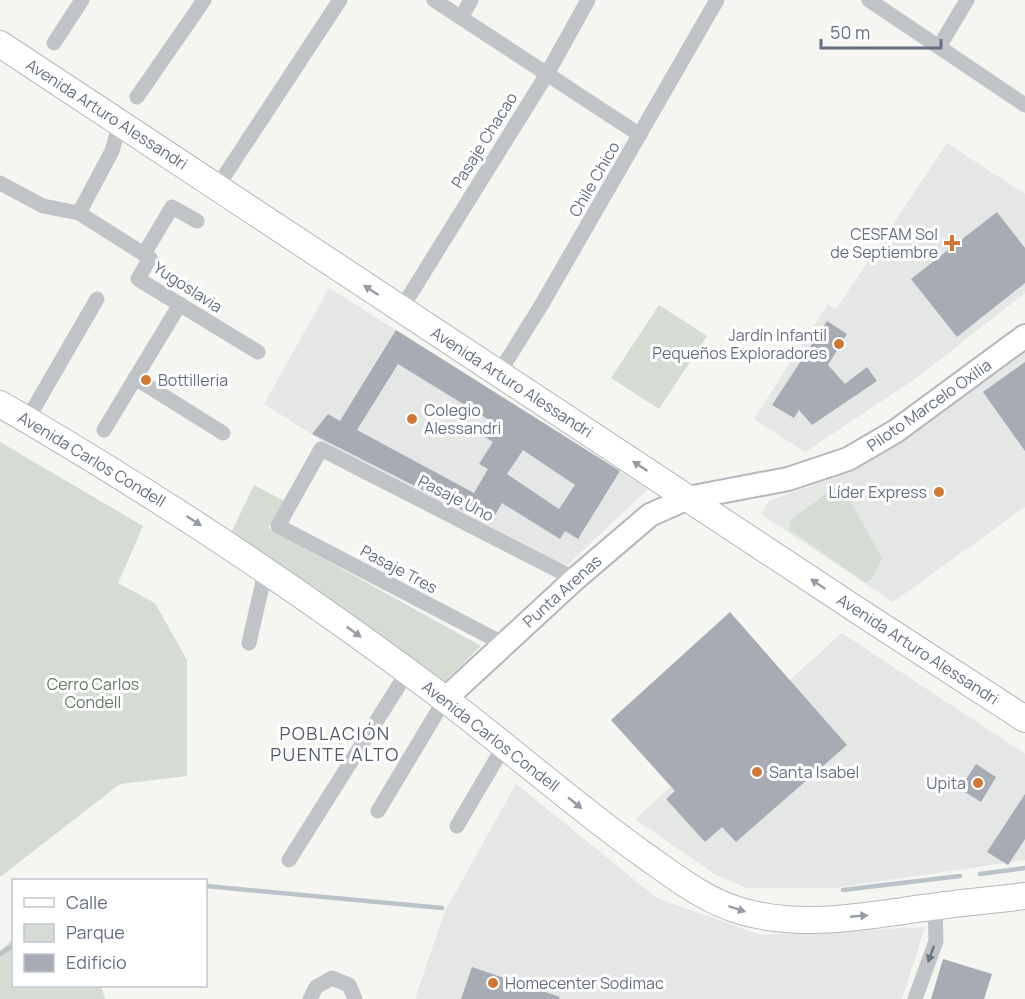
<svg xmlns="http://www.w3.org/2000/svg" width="1025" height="999" font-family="Manrope,sans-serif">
<rect width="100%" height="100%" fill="#f5f5f2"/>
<path fill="#e5e6e6" d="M947 143 1025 194V293L915 379 805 452 754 419 828 304 836 309Z
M329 288 648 489 563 569 329 445 264 404Z
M1025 350V507L893 602 761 514 769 501 835 477 969 392Z
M842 633 1025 754V860L834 888H747L716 875 635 819Z
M516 784 657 898 761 935 925 927 902 999H415L444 913Z"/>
<path fill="#d5dcd4" d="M659 305 707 336 659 409 611 378Z
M0 442 143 526 118 583 155 603 187 660V776L120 784 0 877Z
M840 483 882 558 873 577 866 583 789 529 791 520Z
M254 485 284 501 268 528 481 646 439 687 232 531Z
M13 939 14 986H101L105 999H0V951Z"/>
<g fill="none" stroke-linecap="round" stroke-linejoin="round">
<path stroke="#bbc2c8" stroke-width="4.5" d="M980 874 1025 868
M206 886 442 908
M843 890 960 876
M0 954 14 945"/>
</g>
<path fill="#a7acb4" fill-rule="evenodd" d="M997 212 1025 248V283L957 337 911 279Z
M827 321 847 334 828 365 845 384 867 367 877 381 812 425 799 410 794 418 772 405Z
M396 330 620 471 578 539 565 531 560 539 502 503 490 524 312 434 328 414 340 421ZM398 364 494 423 485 437 493 442 479 464 488 469 474 493 357 430ZM523 450 575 485 559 509 507 474Z
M1025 362V451L983 392Z
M730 612 847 745 736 842 722 827 705 842 666 799 675 791 611 720Z
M976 764 996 777 981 802 960 789Z
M1025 794V839L1008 865 987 852Z
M943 959 992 974 984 999H931Z
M472 967 560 997 559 999H461Z"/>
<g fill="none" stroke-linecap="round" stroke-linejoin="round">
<defs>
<path id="secondary" d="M445 699 575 579 650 515 688 498 788 479 848 459 896 431 1025 336"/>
<path id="primary" d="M0 44 863 614 1025 719
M0 404C154 493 300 590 442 697 510 748 574 805 644 855 674 876 705 901 741 911 801 929 864 916 924 908 958 903 992 900 1025 896"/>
</defs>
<use href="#secondary" stroke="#b4b7bc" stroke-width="26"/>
<use href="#primary" stroke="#b5b7bb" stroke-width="28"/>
<path stroke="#c1c4c7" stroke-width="15" d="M434 0 640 135
M869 0 1025 105
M461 18 471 0
M54 43 82 0
M939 47 967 0
M137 97 204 0
M0 183 43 206 79 213 150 258 138 279 258 352
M217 187 340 0
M79 213 112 151 116 137
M144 254 172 207 197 221
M408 298 547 74 588 0
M499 373 542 304 717 0
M135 378 223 433
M27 420 97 299
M104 430 180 304
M249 643 266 568
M504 644 278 526 321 449 575 579
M378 811 445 699
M457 826 504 746
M289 860 408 671
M310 999 316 987 332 978 349 985 355 999
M915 999 936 941 935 906"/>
<use href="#secondary" stroke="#fff" stroke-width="22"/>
<use href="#primary" stroke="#fff" stroke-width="26"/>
</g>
<defs><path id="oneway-solid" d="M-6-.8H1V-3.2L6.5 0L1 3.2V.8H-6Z" transform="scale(1.5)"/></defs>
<g fill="#959ba6">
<use href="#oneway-solid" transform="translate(371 290) rotate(-147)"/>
<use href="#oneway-solid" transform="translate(640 466) rotate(-147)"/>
<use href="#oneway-solid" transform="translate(194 521) rotate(33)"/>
<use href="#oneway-solid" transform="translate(818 584) rotate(-146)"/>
<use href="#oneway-solid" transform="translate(354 632) rotate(36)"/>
<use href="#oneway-solid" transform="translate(575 803) rotate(39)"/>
<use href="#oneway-solid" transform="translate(737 909) rotate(18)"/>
<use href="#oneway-solid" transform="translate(859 916) rotate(-5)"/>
</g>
<use fill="#6c7484" href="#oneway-solid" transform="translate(931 954) rotate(110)"/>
<g fill="#d07937" stroke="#fff" stroke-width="2">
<path d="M949 234h6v6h6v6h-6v6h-6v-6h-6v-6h6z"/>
<circle cx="839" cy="344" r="6"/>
<circle cx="146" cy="380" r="6"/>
<circle cx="412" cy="419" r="6"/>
<circle cx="939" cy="492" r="6"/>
<circle cx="757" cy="772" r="6"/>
<circle cx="978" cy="783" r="6"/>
<circle cx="493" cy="983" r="6"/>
</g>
<g text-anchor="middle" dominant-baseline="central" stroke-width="6" stroke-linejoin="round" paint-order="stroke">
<g font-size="16" fill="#677080" stroke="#fff">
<text transform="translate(107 114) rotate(33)">Avenida Arturo Alessandri</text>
<text transform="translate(484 140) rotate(-58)">Pasaje Chacao</text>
<text transform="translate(594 179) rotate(-60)">Chile Chico</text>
<text transform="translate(188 287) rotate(33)">Yugoslavia</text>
<text transform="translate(512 382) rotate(33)">Avenida Arturo Alessandri</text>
<text transform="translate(929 405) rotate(-35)">Piloto Marcelo Oxilia</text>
<text transform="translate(92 459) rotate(31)">Avenida Carlos Condell</text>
<text transform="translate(456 498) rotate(27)">Pasaje Uno</text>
<text transform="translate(399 569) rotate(28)">Pasaje Tres</text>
<text transform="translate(562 591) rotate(-42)">Punta Arenas</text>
<text transform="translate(918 649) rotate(33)">Avenida Arturo Alessandri</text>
<text transform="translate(491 736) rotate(38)">Avenida Carlos Condell</text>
</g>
<g font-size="16" fill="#677080" stroke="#fff" text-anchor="end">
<text x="938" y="234">CESFAM Sol<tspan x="938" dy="18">de Septiembre</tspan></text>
<text x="827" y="335">Jardín Infantil<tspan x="827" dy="18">Pequeños Exploradores</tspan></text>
<text x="158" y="380" text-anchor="start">Bottilleria</text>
<text x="424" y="410" text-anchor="start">Colegio<tspan x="424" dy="18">Alessandri</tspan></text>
<text x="927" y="492">Líder Express</text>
<text x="769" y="772" text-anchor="start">Santa Isabel</text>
<text x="966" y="783">Upita</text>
<text x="505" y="983" text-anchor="start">Homecenter Sodimac</text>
</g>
<g font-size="16" fill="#667865" stroke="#fff">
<text x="93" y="684">Cerro Carlos<tspan x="93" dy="18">Condell</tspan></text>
</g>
<g font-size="18" letter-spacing="1.5" fill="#545b66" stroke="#fff">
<text x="335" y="733">POBLACIÓN<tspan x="335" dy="21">PUENTE ALTO</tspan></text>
</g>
</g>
<rect x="12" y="879" width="195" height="108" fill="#ffffff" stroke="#c2c6cc" stroke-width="1.5"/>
<rect x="24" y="898" width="30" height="9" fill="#ffffff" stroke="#c2c6cc" stroke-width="1.5"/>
<text x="66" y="909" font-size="18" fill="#677080">Calle</text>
<rect x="24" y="924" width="30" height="18" fill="#d5dcd4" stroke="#c2c6cc" stroke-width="1.5"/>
<text x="66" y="939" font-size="18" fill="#677080">Parque</text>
<rect x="24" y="954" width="30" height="18" fill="#a7acb4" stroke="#c2c6cc" stroke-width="1.5"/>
<text x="66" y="969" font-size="18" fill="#677080">Edificio</text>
<path d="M821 39v9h120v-9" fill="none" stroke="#677080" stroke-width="3"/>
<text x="830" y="39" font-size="18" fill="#677080" stroke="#ffffff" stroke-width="4.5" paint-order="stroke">50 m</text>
</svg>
